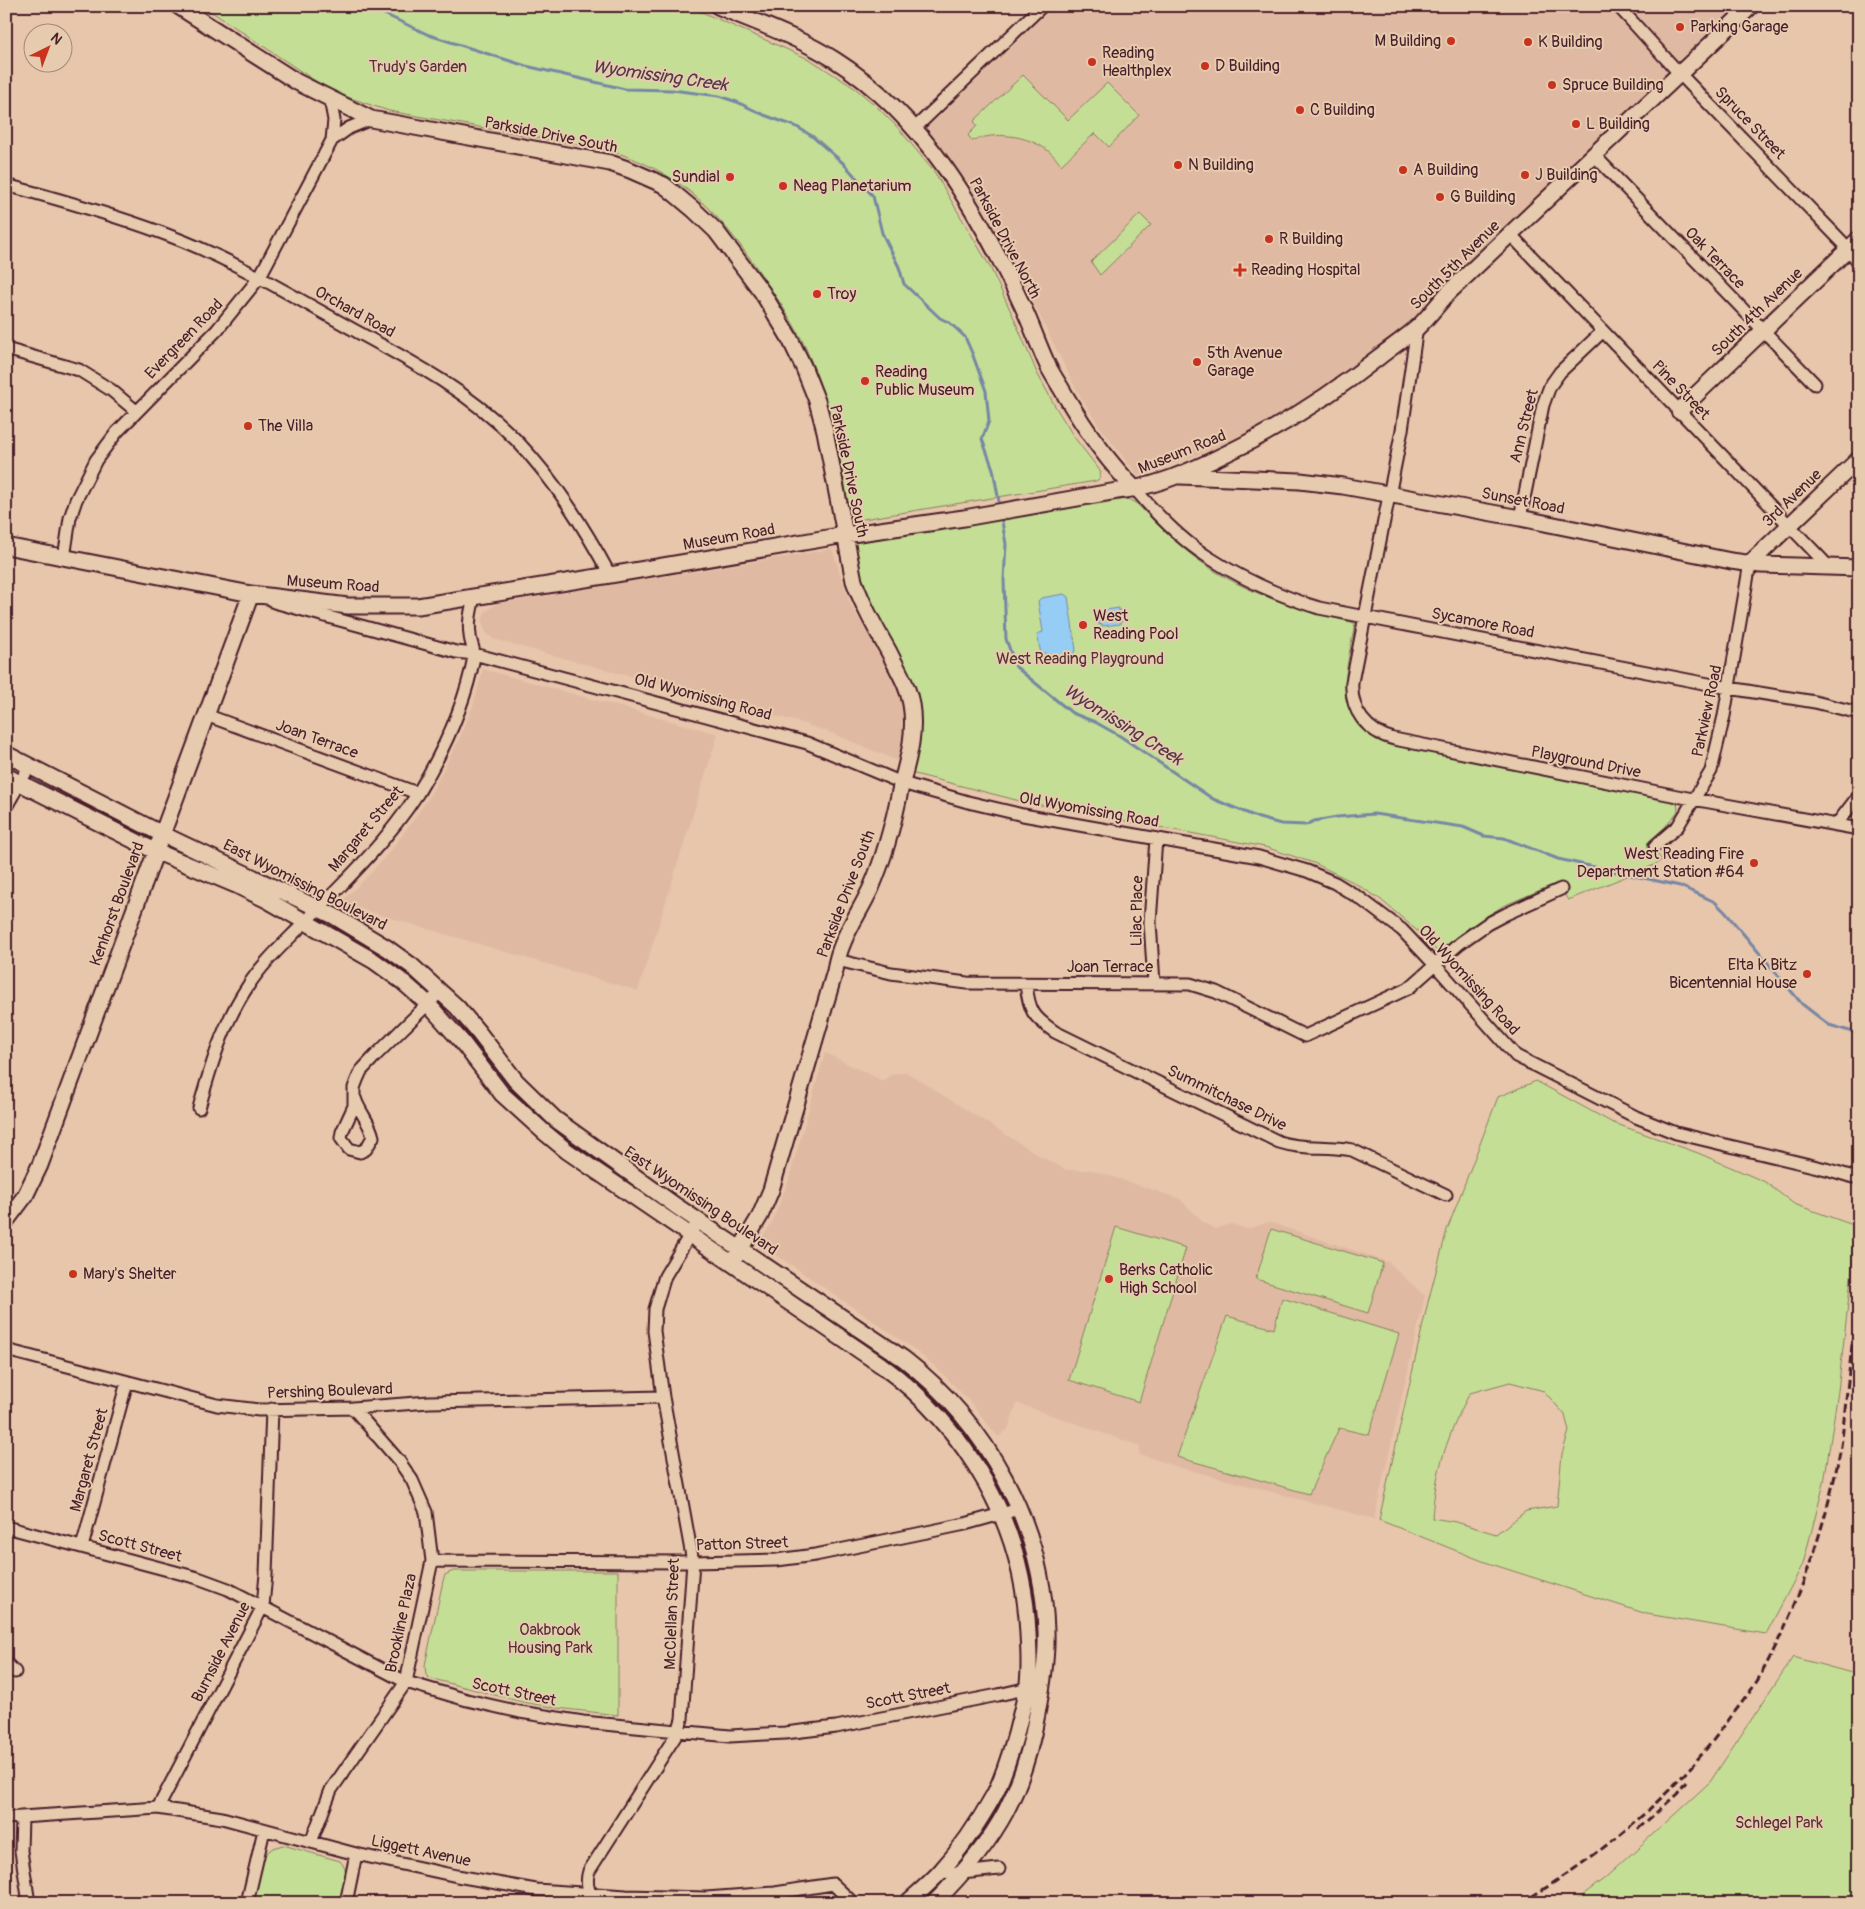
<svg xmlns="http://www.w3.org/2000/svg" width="1865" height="1909" font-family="Pangolin,sans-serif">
<rect width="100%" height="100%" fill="#e7c6ab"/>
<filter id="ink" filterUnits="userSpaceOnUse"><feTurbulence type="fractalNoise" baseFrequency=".02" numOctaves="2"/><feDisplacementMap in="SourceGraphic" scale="10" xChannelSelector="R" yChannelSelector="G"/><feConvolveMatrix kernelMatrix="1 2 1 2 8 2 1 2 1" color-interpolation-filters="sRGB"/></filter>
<g filter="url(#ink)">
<path fill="#e0b9a2" d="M1054 6H1737L1412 320 1315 396 1263 428 1217 448 1138 476 1097 423 1076 389 992 220 969 185 927 128Z
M832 549 850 603 894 680 901 700 903 732 898 761 829 732 795 721 493 639 485 631 482 622 485 612 496 604Z
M483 669 718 734 638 991 340 903 368 876 393 848 428 799 459 740 473 706Z
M825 1053 883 1081 890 1075 906 1072 1040 1156 1066 1170H1092L1180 1199 1204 1223 1215 1229 1231 1224 1247 1229 1269 1222 1388 1262 1425 1296 1374 1519 1178 1467 1139 1454 1140 1446 1017 1403 1008 1429 998 1437 971 1403 936 1367 911 1347 759 1243 772 1222 788 1182Z"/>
<path fill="#c4de95" stroke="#877e60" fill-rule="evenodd" d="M203 6H688L811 60 856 89 875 105 899 129 935 173 989 265 1013 316 1037 373 1055 406 1074 437 1101 472 1099 479 1096 481 851 521C841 458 829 396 801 338 788 313 772 291 756 267 716 209 677 170 608 150L389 111 341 95 320 84Z
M1023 75 1068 120 1107 83 1139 115 1109 147 1095 133 1061 165C1057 160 1053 154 1047 150 1027 135 995 131 972 141L968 135 977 126 974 121Z
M1140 214 1151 225 1100 275 1091 262Z
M1127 499 1135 502C1150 517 1165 533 1182 547 1230 589 1294 609 1355 623 1346 676 1328 721 1391 745L1673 801 1677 804 1678 811 1666 826 1647 843 1662 860 1652 866 1568 900 1557 883 1503 906 1471 926 1438 952 1421 934 1380 899 1353 882 1314 863 1265 847 1020 801 911 773 919 729 863 598 854 543Z
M1536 1081 1611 1122 1698 1153 1765 1182 1794 1204 1853 1225 1852 1269 1838 1391 1824 1483 1803 1564 1766 1634 1647 1614 1485 1562 1379 1520 1428 1302 1447 1230 1498 1097ZM1510 1382 1544 1391 1565 1415 1569 1431 1562 1454 1557 1506 1526 1511 1496 1534 1456 1522 1432 1518C1435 1472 1448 1433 1470 1393Z
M1116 1227 1186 1248 1139 1402 1069 1380Z
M1271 1229 1383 1263 1368 1313 1256 1279Z
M1282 1298 1399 1334 1369 1435 1339 1428 1309 1494 1177 1457 1227 1316 1274 1329Z
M453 1571H618V1715L557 1708 522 1702 429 1678 426 1675 425 1665 443 1581 445 1575Z
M1793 1657 1859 1675V1903H1572L1605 1878 1710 1782Z
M283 1845 340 1861C351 1874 345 1887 341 1903H252L264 1855 273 1848Z"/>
<path fill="#95cdf4" stroke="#7787a4" d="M1064 594 1068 597 1076 650 1073 654 1051 658 1045 653 1041 654 1037 634 1043 632 1038 601 1041 598Z
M1119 608V611H1121L1123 621 1120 622V624L1102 626V624L1099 625 1098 613H1100V611Z"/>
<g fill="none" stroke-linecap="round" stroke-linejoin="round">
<path stroke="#7787a4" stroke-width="3" d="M367 6 429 35 526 66 625 89 672 90 719 96 737 102 764 115 797 127 812 136 843 163 873 196 882 233 899 267 904 284 940 318 950 323 965 337 972 353 986 391 989 421 982 439 993 469 1000 507
M1001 516 1006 544 1004 580 1006 639 1016 667 1072 713 1095 722 1120 736 1213 799 1259 818 1281 824 1306 825 1314 821 1337 817 1374 814 1463 827 1484 836 1504 838 1558 859 1680 886 1715 902 1725 912 1802 1004 1829 1025 1853 1032"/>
<defs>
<path id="street" d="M1618 6 1679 73 1849 249 1859 263
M915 128 1042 6
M332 140 349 128 371 119
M1593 154 1815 384
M6 185C66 201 126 218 183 241 242 265 298 299 354 330 413 362 471 393 518 442 556 482 584 527 610 575
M1510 234 1829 567
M1417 327 1402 430 1352 682C1350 711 1367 732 1394 739L1682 797 1859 829
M6 349 79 370 111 390 136 411
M1135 489C1156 514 1180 539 1208 557 1242 579 1280 596 1319 608L1729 688 1815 702 1859 713
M1520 518 1543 405 1550 386 1560 372 1603 331
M64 558 70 518 76 500 96 460 117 432 217 330 259 278 332 140 334 120 330 99
M274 602 456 652 474 654 807 743 902 783 968 802 1023 815 1259 857 1307 871 1335 883 1361 899 1402 930 1436 966 1516 1056 1636 1117 1676 1133 1830 1170 1853 1177
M206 715 417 793
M6 807 29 767
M1836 825 1859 795
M1655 846 1678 826 1711 771 1724 716 1750 563
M837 960 891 973 967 983 1190 984 1216 992 1305 1036 1409 988 1460 943 1487 924 1506 914 1561 889
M1154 983 1150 922 1156 839
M1026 984C1029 1011 1033 1017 1055 1032L1279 1142C1303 1150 1327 1145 1352 1150L1446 1195
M355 1098C359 1112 370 1122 373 1137L366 1149 360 1152 349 1149 341 1138 342 1132 354 1106V1088L357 1080 361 1071 376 1055 441 991
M199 1108C211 1066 223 1023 248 986 264 961 286 942 306 921 346 881 387 841 418 793 443 752 465 704 474 657 475 650 470 642 470 635 468 622 471 610 474 597
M6 1350 217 1405 259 1410 353 1408 429 1402 663 1397
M6 1527 198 1578 228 1589 406 1682 467 1700 520 1712 583 1722 730 1736 785 1733 836 1727 998 1695 1033 1687
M82 1547 127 1382
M432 1561 693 1562 777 1560 815 1555 927 1532 965 1524 1019 1509
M6 1663 15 1672
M158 1808 263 1606 266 1574 272 1409
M22 1817 21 1851 29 1903
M6 1818 158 1808 222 1818 356 1854 457 1876 536 1890 626 1896 706 1898 775 1893 833 1884 853 1903
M311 1842 331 1790 406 1682 432 1561 426 1512 412 1480 399 1461 353 1408
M940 1872 962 1873 999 1869
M247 1903 264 1830
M346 1903 356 1854
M595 1903C589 1893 585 1883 589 1871L678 1732 682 1719 693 1562 663 1397 654 1331 655 1309 665 1276 698 1221"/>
<path id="secondary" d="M178 6 297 82 371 119 610 163 630 170 664 185 694 210 716 231 762 292 789 337 803 366 817 401 825 431 854 581C863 606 876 629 889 652 897 669 908 685 911 704 916 733 908 759 901 786 894 821 885 856 871 888 858 916 839 940 835 971L771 1190 760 1216 732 1263
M718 6C757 23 799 37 835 60 925 117 979 212 1023 307 1032 326 1039 347 1048 366 1053 376 1060 386 1065 395 1085 429 1107 461 1135 489
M1679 411 1859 239
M1180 476 1300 481 1343 486 1520 518 1731 561 1761 565 1859 568
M6 546 251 594 348 606H418L610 575 845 535 964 518 1117 491C1150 488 1181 475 1211 461 1271 433 1326 399 1379 357 1392 347 1405 338 1418 327 1429 317 1438 304 1448 293L1751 6
M1750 563 1859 459
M6 754 162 834 334 916 387 948 412 966 457 1007 479 1033 516 1081 555 1119 676 1206 904 1359C987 1423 1043 1525 1046 1631 1047 1659 1042 1687 1037 1714 1031 1748 1022 1780 1006 1811 988 1845 961 1876 934 1903
M6 776 155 851 236 885 267 900 374 961 403 982 428 1004 462 1042 502 1094 544 1132 567 1151 881 1365C968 1428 1024 1526 1028 1634 1029 1650 1030 1666 1028 1683 1025 1700 1020 1717 1016 1734 1010 1754 1004 1776 994 1795 979 1822 961 1849 940 1872 930 1883 918 1893 907 1903
M6 1221 25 1196 40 1165 251 594"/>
</defs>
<use href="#street" stroke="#4a1f2b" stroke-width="15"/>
<use href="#secondary" stroke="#4a1f2b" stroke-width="19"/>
<use href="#street" stroke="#e6cbae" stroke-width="11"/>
<use href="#secondary" stroke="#e6cbae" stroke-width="15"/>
<path stroke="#4a1f2b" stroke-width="3" stroke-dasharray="8 4" stroke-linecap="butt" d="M1638 1829 1677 1794 1686 1782
M1521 1903C1603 1854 1671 1799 1727 1722 1738 1707 1751 1692 1760 1676 1799 1606 1824 1531 1840 1452 1843 1435 1844 1417 1846 1400 1850 1363 1854 1327 1859 1291"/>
</g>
</g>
<g fill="#c8321e" stroke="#e6cbae" stroke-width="2">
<circle cx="1680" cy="27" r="5"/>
<circle cx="1451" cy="41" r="5"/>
<circle cx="1528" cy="42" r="5"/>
<circle cx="1092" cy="62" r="5"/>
<circle cx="1205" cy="66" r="5"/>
<circle cx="1552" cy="85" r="5"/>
<circle cx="1300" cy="110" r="5"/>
<circle cx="1576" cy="124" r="5"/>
<circle cx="1178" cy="165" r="5"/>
<circle cx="1403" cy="170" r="5"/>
<circle cx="1525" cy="175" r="5"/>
<circle cx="730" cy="177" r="5"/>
<circle cx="783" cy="186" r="5"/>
<circle cx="1440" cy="197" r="5"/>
<circle cx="1269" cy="239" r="5"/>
<path d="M1237.5 262.5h5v5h5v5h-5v5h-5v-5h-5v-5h5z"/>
<circle cx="817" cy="294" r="5"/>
<circle cx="1197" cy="362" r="5"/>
<circle cx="865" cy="381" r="5"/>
<circle cx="248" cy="426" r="5"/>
<circle cx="1083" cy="625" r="5"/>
<circle cx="1754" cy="863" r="5"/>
<circle cx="1807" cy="974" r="5"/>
<circle cx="73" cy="1274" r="5"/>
<circle cx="1109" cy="1279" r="5"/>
</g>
<g text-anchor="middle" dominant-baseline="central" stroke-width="4" stroke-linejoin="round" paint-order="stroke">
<g font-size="16" fill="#4a1f2b" stroke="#e6cbae" text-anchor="start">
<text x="1690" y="27">Parking Garage</text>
<text x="1441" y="41" text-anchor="end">M Building</text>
<text x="1538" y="42">K Building</text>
<text x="1102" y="53">Reading<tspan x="1102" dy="18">Healthplex</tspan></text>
<text x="1215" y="66">D Building</text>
<text x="1562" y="85">Spruce Building</text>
<text x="1310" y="110">C Building</text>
<text x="1586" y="124">L Building</text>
<text x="1188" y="165">N Building</text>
<text x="1413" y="170">A Building</text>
<text x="1535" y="175">J Building</text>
<text x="720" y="177" text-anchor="end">Sundial</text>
<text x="793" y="186">Neag Planetarium</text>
<text x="1450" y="197">G Building</text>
<text x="1279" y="239">R Building</text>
<text x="1251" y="270">Reading Hospital</text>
<text x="827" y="294">Troy</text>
<text x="1207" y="353">5th Avenue<tspan x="1207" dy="18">Garage</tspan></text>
<text x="875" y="372">Reading<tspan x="875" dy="18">Public Museum</tspan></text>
<text x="258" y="426">The Villa</text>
<text x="1093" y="616">West<tspan x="1093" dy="18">Reading Pool</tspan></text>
<text x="1744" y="854" text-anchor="end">West Reading Fire<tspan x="1744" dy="18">Department Station #64</tspan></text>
<text x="1797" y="965" text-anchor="end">Elta K Bitz<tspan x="1797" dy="18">Bicentennial House</tspan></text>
<text x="1119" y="1270">Berks Catholic<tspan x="1119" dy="18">High School</tspan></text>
<text x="83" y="1274">Mary's Shelter</text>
</g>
<g font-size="16" fill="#563236" stroke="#e6cbae">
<text x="418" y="67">Trudy's Garden</text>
<text x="1080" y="659">West Reading Playground</text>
<text x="550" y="1630">Oakbrook<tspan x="550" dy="18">Housing Park</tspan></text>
<text x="1779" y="1823">Schlegel Park</text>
</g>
<g font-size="16" fill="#4a1f2b" stroke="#e6cbae">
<text transform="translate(1750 123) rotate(46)">Spruce Street</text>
<text transform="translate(551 135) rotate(11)">Parkside Drive South</text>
<text transform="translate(1005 238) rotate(62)">Parkside Drive North</text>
<text transform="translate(1715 258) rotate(46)">Oak Terrace</text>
<text transform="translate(1455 265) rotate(-45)">South 5th Avenue</text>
<text transform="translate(355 312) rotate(29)">Orchard Road</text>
<text transform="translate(1757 312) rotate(-44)">South 4th Avenue</text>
<text transform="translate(184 339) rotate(-46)">Evergreen Road</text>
<text transform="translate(1681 390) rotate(46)">Pine Street</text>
<text transform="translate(1524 426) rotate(-76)">Ann Street</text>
<text transform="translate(1182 452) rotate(-22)">Museum Road</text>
<text transform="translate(849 471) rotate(78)">Parkside Drive South</text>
<text transform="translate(1792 498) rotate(-44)">3rd Avenue</text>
<text transform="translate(1523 501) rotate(11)">Sunset Road</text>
<text transform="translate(729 537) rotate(-10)">Museum Road</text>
<text transform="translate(333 584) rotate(4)">Museum Road</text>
<text transform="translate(1483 623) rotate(11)">Sycamore Road</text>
<text transform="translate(703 697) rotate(15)">Old Wyomissing Road</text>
<text transform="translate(1707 711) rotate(-78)">Parkview Road</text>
<text transform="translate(317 739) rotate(20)">Joan Terrace</text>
<text transform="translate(1586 762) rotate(11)">Playground Drive</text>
<text transform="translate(1089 810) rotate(10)">Old Wyomissing Road</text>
<text transform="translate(366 829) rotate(-50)">Margaret Street</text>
<text transform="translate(305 885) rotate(27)">East Wyomissing Boulevard</text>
<text transform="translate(846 894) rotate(-69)">Parkside Drive South</text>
<text transform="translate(117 904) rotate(-70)">Kenhorst Boulevard</text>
<text transform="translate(1137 911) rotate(-89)">Lilac Place</text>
<text x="1110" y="967">Joan Terrace</text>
<text transform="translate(1469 980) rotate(48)">Old Wyomissing Road</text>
<text transform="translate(1227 1098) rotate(26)">Summitchase Drive</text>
<text transform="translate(701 1201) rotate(34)">East Wyomissing Boulevard</text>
<text transform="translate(330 1391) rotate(-2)">Pershing Boulevard</text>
<text transform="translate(89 1460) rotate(-75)">Margaret Street</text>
<text transform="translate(742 1544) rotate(-2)">Patton Street</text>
<text transform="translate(140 1546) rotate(15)">Scott Street</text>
<text transform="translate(672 1614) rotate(-88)">McClellan Street</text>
<text transform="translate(401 1623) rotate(-78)">Brookline Plaza</text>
<text transform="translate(221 1652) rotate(-63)">Burnside Avenue</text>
<text transform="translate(514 1692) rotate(12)">Scott Street</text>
<text transform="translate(908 1696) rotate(-11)">Scott Street</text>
<text transform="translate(421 1851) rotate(12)">Liggett Avenue</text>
</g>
<g font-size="18" font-style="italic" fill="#553949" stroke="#e6cbae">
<text transform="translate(660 76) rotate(8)">Wyomissing Creek</text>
<text transform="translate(1123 725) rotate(32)">Wyomissing Creek</text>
</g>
</g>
<rect width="1865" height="1909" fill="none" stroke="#e6cbae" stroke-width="25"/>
<rect x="12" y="12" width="1840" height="1884" fill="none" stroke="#4a1f2b" stroke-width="2" filter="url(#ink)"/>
<g transform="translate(48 48) rotate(42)"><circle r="24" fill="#e6cbae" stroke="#a8867a"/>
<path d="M0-4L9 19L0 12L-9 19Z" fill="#c8321e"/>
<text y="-8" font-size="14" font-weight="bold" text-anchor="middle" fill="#4a1f2b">N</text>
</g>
</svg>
